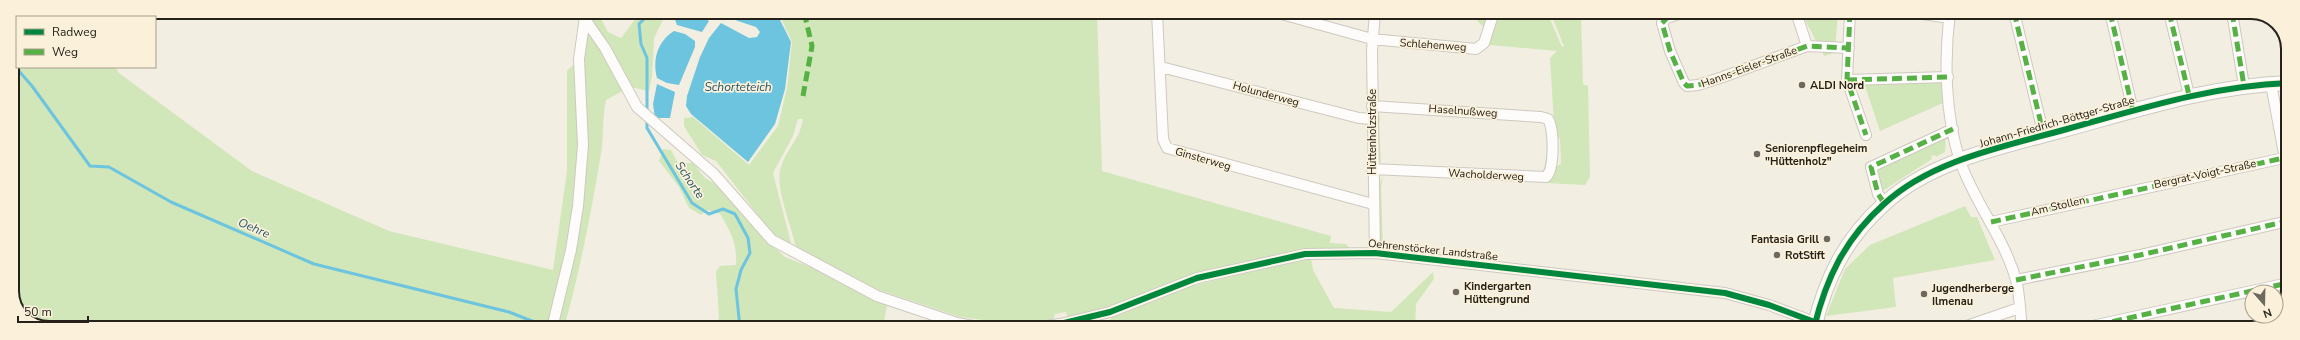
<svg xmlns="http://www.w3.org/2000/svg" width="2300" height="340" font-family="'Nunito Sans',sans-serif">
<rect width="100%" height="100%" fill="#f3eee2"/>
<path fill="#d1e7b9" d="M49 12H74L78 17H37Z
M580 12H586V17L598 13 608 32 621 38 633 22 644 12H675L673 16 664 18 654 38 652 77 649 91 630 87 606 100C602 118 604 136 601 154 591 213 580 271 564 328H45L23 317 12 295V49L17 37V67H115L119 73 252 171 389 231 553 270 567 171V71L579 59Z
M778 12H1097L1102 171 1331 236 1330 243 1346 244 1351 250 1202 272 1108 308 1068 318 1066 312 1055 314 1054 319 1007 323 960 317 876 289 796 248C792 226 774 187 781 167 787 147 799 142 803 119H798L793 136 773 173 791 243 786 245 768 228 716 161 702 155 684 126V118L693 117 749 165 778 126 787 88 792 42Z
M1475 12H1481L1479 18 1487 21 1484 27 1478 22Z
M1499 12H1547L1562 47 1564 46 1550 12H1581L1583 84 1588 86 1590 177 1585 185 1546 183 1553 175 1554 167 1561 164 1560 138 1555 140 1550 58 1557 51 1489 45 1491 32Z
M1802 12H1838L1835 53 1824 56 1804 18Z
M1941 79 1943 103 1880 131 1863 80Z
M1381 114 1379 124 1381 163 1378 157V120Z
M1946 136 1945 152 1936 157 1935 155 1931 156 1932 159 1881 192 1876 169Z
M663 149 671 150 678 163H693L705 178 717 185 739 207 757 232 785 257 831 275 887 305 883 328H811L810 325 806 328H714L719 318 716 272 720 266 736 265C737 243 731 232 720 214L708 210 701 215 689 208 679 187 659 161Z
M1383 176 1381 188 1383 247C1377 237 1376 184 1383 176Z
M1965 206 1971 217H1977L1995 260 1893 278 1896 307 1826 316 1845 269 1870 245Z
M1311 258 1313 270 1334 308 1391 312 1433 272 1434 279 1416 304 1415 328H1104L1110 319 1116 314 1182 288Z"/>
<path fill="#6dc4df" d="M677 12H696L709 21 702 32 677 25 674 17Z
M735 12 777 14 791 42 785 89 775 124 748 162 691 114 686 106 687 96 700 57 709 38 721 23 749 38 757 37 760 32 756 27 735 20 733 16Z
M674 31 685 34 695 41V47L679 85 667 83 657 78C652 59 658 41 674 31Z
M657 84 675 92 670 118H655L653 104Z"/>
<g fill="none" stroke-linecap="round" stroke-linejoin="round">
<path stroke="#6dc4df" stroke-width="3" d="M12 63 32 86 90 166 109 167 171 202 314 264 509 312 542 325
M647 112V58L641 44 639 24 651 12
M647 119V128L692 203 709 214 723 209 735 214 748 238 750 253 741 270 736 289 740 328
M560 326 566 328"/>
<defs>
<path id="street" d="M580 12 605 48 637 107 714 174 772 240 877 296 957 323 983 328
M1157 12 1163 139 1167 148 1373 204
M1274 12 1372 39 1476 49 1484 43 1494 12
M1684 12 1667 18 1662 23 1670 51 1684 83 1687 86 1698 85 1723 77 1807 46 1849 48
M1796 12 1807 46
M1850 12 1847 80 1866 135
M1909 12 1950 18
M1950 12C1944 59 1945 115 1960 161 1974 202 2004 237 2016 280 2020 295 2020 312 2022 328
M2014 12 2044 136
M2110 12 2133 111
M2169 12 2189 95
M2232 12 2244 86
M1161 67 1359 118 1372 119
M1847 80 1948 77
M2271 84 2288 175
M1372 106 1541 117 1548 119C1554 128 1555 169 1546 177L1372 169
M1884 203 1878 194 1871 167 1953 129
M1991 222 2284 158
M1375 253 1372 51 1375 12
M2016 280 2140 255 2288 221
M552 328 571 250 578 206 583 145 579 59 585 17
M1029 328 1060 324 1110 312 1197 278 1305 254 1375 253 1725 293 1769 305 1828 327 1838 328
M1961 328 2019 308
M2083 328 2288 283"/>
<path id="secondary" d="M1814 328C1826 278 1845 239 1884 204 1931 160 2006 146 2067 129 2140 109 2211 86 2288 83"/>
</defs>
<use href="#street" stroke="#cdc9bf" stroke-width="12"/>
<use href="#secondary" stroke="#cdc9bf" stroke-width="16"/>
<use href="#street" stroke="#fdfcfb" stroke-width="10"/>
<use href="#secondary" stroke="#fdfcfb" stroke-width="14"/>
<path stroke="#56b145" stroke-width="5" stroke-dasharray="10 5" stroke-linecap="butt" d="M1684 12 1667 18 1662 23 1670 51 1684 83 1687 86 1698 85 1723 77 1807 46 1849 48
M1850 12 1847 80 1866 135
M1909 12 1950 18
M2014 12 2044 136
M2110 12 2133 111
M2169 12 2189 95
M2232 12 2244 86
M585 17 586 12
M1847 80 1948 77
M803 96 812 46 804 12
M2287 172H2288
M1884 203 1878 194 1871 167 1953 129
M1991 222 2284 158
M2016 280 2140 255 2288 221
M2083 328 2288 283"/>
<defs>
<path id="cycleway" d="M1029 328 1060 324 1110 312 1197 278 1305 254 1375 253 1725 293 1769 305 1828 327 1838 328
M1814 328C1826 278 1845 239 1884 204 1931 160 2006 146 2067 129 2140 109 2211 86 2288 83"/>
</defs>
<use href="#cycleway" stroke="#fbf1da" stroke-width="8"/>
<use href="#cycleway" stroke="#00873e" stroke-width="6"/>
</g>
<g fill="#6e6960" stroke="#fbf1da" stroke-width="1.5">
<circle cx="1802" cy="85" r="4"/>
<circle cx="1757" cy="154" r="4"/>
<circle cx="1827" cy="239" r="4"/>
<circle cx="1777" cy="255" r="4"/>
<circle cx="1456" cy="292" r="4"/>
<circle cx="1924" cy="294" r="4"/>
</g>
<g text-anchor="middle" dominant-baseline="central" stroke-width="3.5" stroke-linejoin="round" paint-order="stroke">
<g font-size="11" fill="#26221a" stroke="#fbf1da">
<text transform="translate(1433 45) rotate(4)">Schlehenweg</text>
<text transform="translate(1749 67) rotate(-20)">Hanns-Eisler-Straße</text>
<text transform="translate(1266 94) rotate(15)">Holunderweg</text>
<text transform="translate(1463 111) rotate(4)">Haselnußweg</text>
<text transform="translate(2057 122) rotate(-16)">Johann-Friedrich-Böttger-Straße</text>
<text transform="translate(1372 132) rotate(-90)">Hüttenholzstraße</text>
<text transform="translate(1203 159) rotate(16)">Ginsterweg</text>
<text transform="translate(2205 174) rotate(-12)">Bergrat-Voigt-Straße</text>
<text transform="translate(1486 175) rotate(3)">Wacholderweg</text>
<text transform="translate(2058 206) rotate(-13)">Am Stollen</text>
<text transform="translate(1433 250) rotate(6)">Oehrenstöcker Landstraße</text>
</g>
<g font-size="11" font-weight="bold" fill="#26221a" stroke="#fbf1da" text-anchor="start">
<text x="1810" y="85">ALDI Nord</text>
<text x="1765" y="148">Seniorenpflegeheim<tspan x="1765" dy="13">"Hüttenholz"</tspan></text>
<text x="1819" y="239" text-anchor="end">Fantasia Grill</text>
<text x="1785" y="255">RotStift</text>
<text x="1464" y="286">Kindergarten<tspan x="1464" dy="13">Hüttengrund</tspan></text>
<text x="1932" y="288">Jugendherberge<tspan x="1932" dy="13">Ilmenau</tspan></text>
</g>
<g font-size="12" font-style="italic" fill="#235568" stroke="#fbf1da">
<text x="738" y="87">Schorteteich</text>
<text transform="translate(690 180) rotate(56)">Schorte</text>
<text transform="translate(254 228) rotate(23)">Oehre</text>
</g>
</g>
<path d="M0 0H2300V340H0ZM49 19H2251A30 30 0 0 1 2281 49V291A30 30 0 0 1 2251 321H49A30 30 0 0 1 19 291V49A30 30 0 0 1 49 19Z" fill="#fbf1da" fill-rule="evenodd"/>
<path fill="none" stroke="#26221a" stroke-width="2" d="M49 19H2251A30 30 0 0 1 2281 49V291A30 30 0 0 1 2251 321H49A30 30 0 0 1 19 291V49A30 30 0 0 1 49 19Z"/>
<rect x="16" y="16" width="140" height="52" fill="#fbf1da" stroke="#a69e8d"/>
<rect x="24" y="29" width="20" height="6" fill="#00873e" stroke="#a69e8d"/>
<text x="52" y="36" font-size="12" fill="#26221a">Radweg</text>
<rect x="24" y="49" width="20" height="6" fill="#56b145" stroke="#a69e8d"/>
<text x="52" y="56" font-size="12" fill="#26221a">Weg</text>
<g transform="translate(2264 304) rotate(160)"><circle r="19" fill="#fbf1da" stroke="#a69e8d"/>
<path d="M0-3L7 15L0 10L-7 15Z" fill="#6e6960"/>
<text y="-6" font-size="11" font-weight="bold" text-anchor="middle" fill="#26221a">N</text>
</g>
<path d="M18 316v6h70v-6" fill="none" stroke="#26221a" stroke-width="2"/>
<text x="24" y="316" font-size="12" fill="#26221a" stroke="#fbf1da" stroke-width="3" paint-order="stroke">50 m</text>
</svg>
